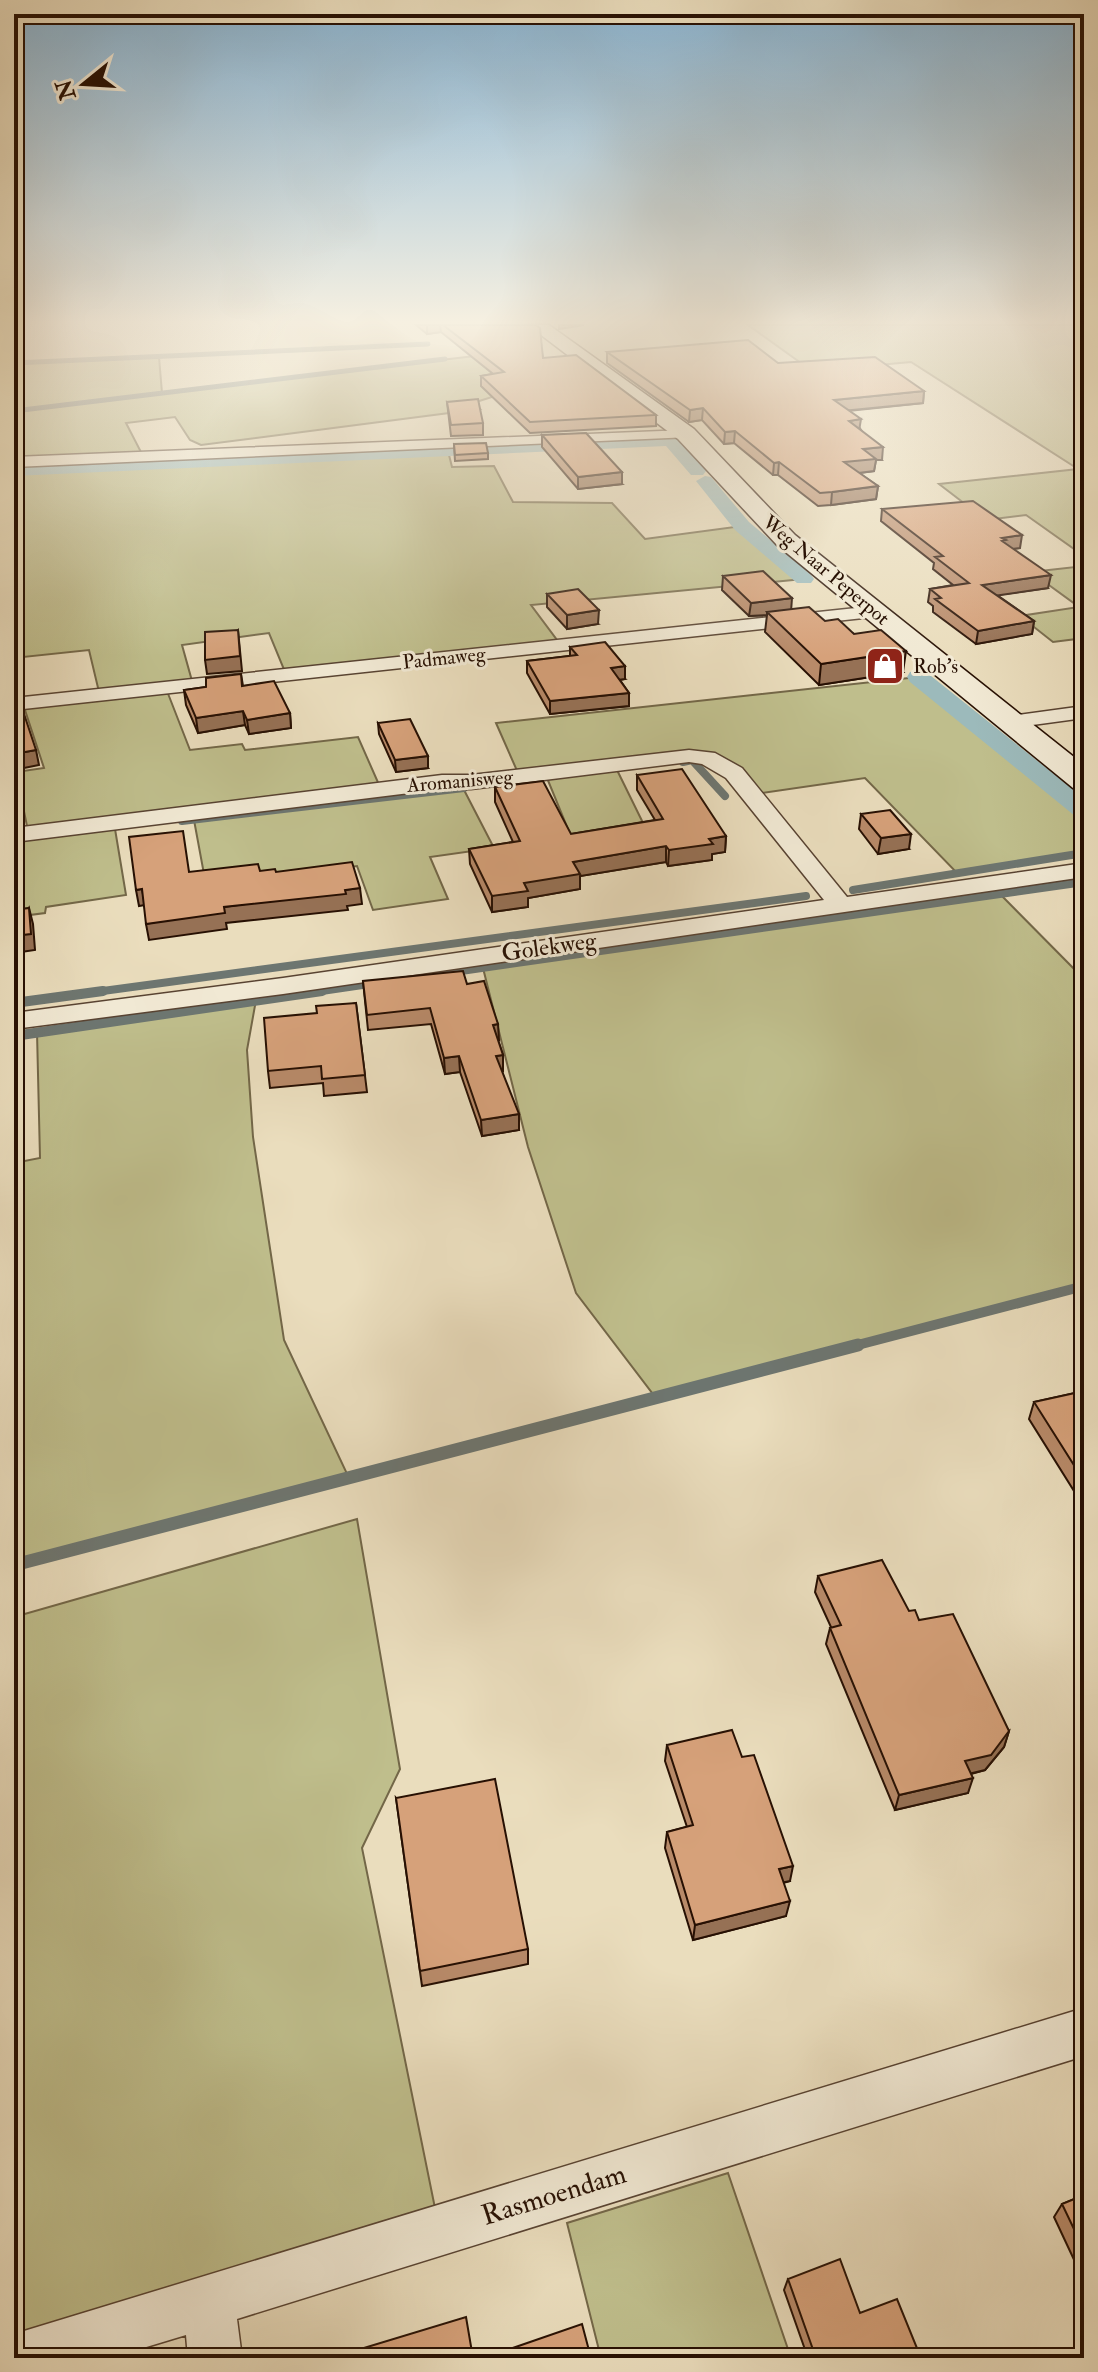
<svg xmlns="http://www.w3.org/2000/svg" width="1098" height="2372" font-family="'IM FELL Double Pica',serif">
<rect width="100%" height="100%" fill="#eaddbd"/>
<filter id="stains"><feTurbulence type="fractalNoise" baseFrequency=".0025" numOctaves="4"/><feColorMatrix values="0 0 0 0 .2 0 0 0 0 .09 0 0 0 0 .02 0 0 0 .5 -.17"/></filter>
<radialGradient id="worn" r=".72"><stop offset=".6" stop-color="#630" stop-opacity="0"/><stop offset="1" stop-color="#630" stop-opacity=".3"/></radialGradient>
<path fill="#bfbe8c" stroke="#736748" stroke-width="2" d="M748 325H1084V448L1081 449 1084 451V556L1026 515 986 520 939 484 1078 469 911 362 812 371Z
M483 355 533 384 473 403 480 409 201 445 190 440 175 417 126 423 142 454 14 461V363L159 357 162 393Z
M448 451 452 467 494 466 513 502 612 503 645 539 742 526 804 579 531 605 560 644 285 672 269 633 182 645 192 681 99 692 89 650 14 658V471Z
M1084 566V638L1053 642 1020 616 1079 607 1031 572Z
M918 677 1084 811V853L957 873 865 778 762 793 743 773 707 755 518 773 496 723Z
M167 691 190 750 242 744 245 750 358 737 380 787 28 831 16 772 44 768 24 707Z
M617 770 646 829 572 839 547 778Z
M463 788 494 848 430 857 448 899 373 910 357 866 206 885 194 820Z
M115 829 126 895 46 907 45 913 14 917V841Z
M998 892 1084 979V1286L656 1398 576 1293 528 1147 483 968Z
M256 1000 247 1050 253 1137 284 1340 349 1478 14 1565V1163L40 1158 37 1032Z
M357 1519 400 1769 362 1848 435 2208 14 2336V1617Z
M728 2173 791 2358H601L567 2223Z"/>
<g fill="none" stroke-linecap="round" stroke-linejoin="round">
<path stroke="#6d7671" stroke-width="5" d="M14 363 428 344
M14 411 445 359"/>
<path stroke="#6d7671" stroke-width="8" d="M683 762 692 760 725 796
M182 821 464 788
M853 890 1084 853
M440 974 1084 882
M88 993 806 896
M308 993 376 983"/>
<path stroke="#6d7671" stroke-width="10" d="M14 1003 103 991
M14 1036 322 991
M850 1347 1084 1286"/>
<path stroke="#6d7671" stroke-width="13" d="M14 1565 858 1345"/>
<path fill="#9cbabb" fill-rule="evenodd" d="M671 436 677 437 703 467 706 471 703 475H691L666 446 14 476V466Z
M705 476 711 477 749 522 811 575 814 579 811 583H797L735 530 696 481Z
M918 670 926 672 1084 798V819L1075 816 910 682 907 677 910 672Z"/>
<defs>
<path id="street" d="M686 430 693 434 691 437 14 467V457Z
M875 606 882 608 884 612 882 616 14 710V698Z
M1084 706V718L1010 728 1000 722 1010 716Z
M689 750 715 753 742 768 847 897 1084 863V877L283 994 14 1029V1013L283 978 824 900 726 778 702 764 689 762 471 789H442L14 842V828L442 775H471Z
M1084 2008V2056L237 2319 242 2358H188L186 2335 110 2358H14V2335L24 2331Z"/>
<path id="secondary" d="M528 325H549L694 429 795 535 1084 765V791L1073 788 777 545 678 439Z"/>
</defs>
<use href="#street" stroke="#584332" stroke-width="3"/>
<use href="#secondary" stroke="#271003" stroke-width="3"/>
<use href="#street" fill="#f1e9d4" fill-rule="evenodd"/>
<use href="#secondary" fill="#f1e9d4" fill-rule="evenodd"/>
</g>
<path fill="#b88a69" stroke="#271003" stroke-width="2" d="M416 325H536L543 358 656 415V426L530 433 481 386V376L493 374 441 332 427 334Z
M607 352 778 363 924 391 923 403 848 411 882 460H876L874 471 859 473 878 486 876 499 831 505 818 506 778 475H773L734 443 724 444 702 420 689 422 607 363Z
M447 402 483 423V435L451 436Z
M542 435 622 484 578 489 542 447Z
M454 444 488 453V459L455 461Z
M882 509 1020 548 1013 549 1048 588 997 595 1034 621 1032 634 976 644 933 612V606L928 602 930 589 953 585 933 569 934 563 881 521Z
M723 576 791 609 854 634 903 672 819 685 765 632 767 615 749 616 722 590Z
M547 594 598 624 567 629 547 607Z
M570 647 625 679 620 680 629 693V706L550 714 527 673V661L570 656Z
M241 674 243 686 290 713 291 728 249 734 245 725 198 733 186 705 184 690 206 687Z
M378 723 428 768 396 772 379 734Z
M637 775 726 836 725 852 712 854V860L668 866 666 862 580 876V889L528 898V907L492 912 470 864 469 849 513 842 495 802V787L571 834 655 820 637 790Z
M861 814 909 849 878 854 859 829Z
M363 981 467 984 498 1024V1040L503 1055V1071H502L519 1130 482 1136 460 1072 445 1074 431 1024 368 1030Z
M356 1003 367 1092 324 1096 323 1083 270 1088 268 1071 317 1013Z
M1084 1391V1507L1029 1419 1034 1402Z
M818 1576 909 1611 919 1620 1009 1731 1004 1747 985 1770 971 1774 968 1793 895 1810 826 1644 830 1628 831 1627 815 1592Z
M667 1745 742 1757 790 1881 783 1883 786 1916 693 1940 665 1848 667 1832 687 1827 665 1761Z
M396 1798 528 1949V1964L422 1986Z
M1084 2195V2281L1054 2217 1062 2204Z
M788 2279 921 2358H808L784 2290Z"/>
<path fill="#967155" stroke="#271003" stroke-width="2" d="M427 325H440L441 332 427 334Z
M559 325H584L559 329Z
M924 391 923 403 832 412 834 400Z
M703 408 702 420 689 422 690 410Z
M861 419 859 431 849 421Z
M735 431 734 443 724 444 725 432Z
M883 447 882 460H876L874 471 843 475 844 462 863 449Z
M779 462 778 475H773L774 463Z
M622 472V484L578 489V477Z
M878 486 876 499 831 505 832 492Z
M1022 535 1020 548 1004 550 1002 538Z
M1051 575 1048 588 980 598 982 585Z
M792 598 791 612H767V615L749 616 751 603Z
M599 610 598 624 567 629V615Z
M1034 621 1032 634 976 644 978 631Z
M238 630 242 671 207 674 205 660Z
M906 651 903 672 819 685 821 664Z
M625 666V679L611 681V668Z
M629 693V706L550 714V701Z
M243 711 245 725 198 733 196 718Z
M290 713 291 728 249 734 247 720Z
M36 750 39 765 14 770V754Z
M428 756V768L396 772 395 760Z
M911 834 909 849 878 854 881 838Z
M726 836 725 852 712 854V860L668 866 669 850 709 839Z
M666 846V862L580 876V889L528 898V907L492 912V896L573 862Z
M360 888 362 904 347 906 348 910 226 923 227 929 149 940 146 924 224 907Z
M142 889 145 905 139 906 136 890Z
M29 908 33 924 35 950 14 953V936Z
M498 1024 499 1040H493V1025Z
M503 1055V1071L497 1072 496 1056Z
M459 1056 460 1072 445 1074 444 1058Z
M14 1071 18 1084 15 1146H14Z
M519 1114V1130L482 1136 481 1120Z
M1009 1731 1004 1747 985 1770 960 1776 965 1761Z
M973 1778 968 1793 895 1810 899 1795Z
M793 1866 790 1881 776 1884 779 1869Z
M790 1901 786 1916 693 1940 695 1925Z"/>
<path fill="#d6a17a" stroke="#271003" stroke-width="2" d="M443 325H536L540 328 543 358 576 355 656 415 530 422 481 376 504 372Z
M748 340 778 363 875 357 924 391 834 400 861 419 849 421 883 447 863 449 876 459 844 462 878 486 832 492 820 493 779 462 774 463 735 431 725 432 703 408 690 410 607 352Z
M478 399 483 423 451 425 447 402Z
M586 433 622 472 578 477 542 435Z
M486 443 488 453 455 455 454 444Z
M973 501 1022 535 1002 538 1006 540 1002 541 1051 575 982 585 1034 621 978 631 935 599 941 598 930 589 969 583 935 557 943 556 882 509Z
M763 571 792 598 751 603 723 576Z
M578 589 599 610 567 615 547 594Z
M809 607 825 621 838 619 854 634 881 630 906 651 821 664 767 612Z
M238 630 240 656 205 660V632Z
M605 642 625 666 611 668 629 693 550 701 527 661 577 655 570 647Z
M241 674 242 686 274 681 290 713 247 720 243 711 196 718 184 690 206 687V678Z
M24 714 36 750 14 754V716Z
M410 719 428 756 395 760 378 723Z
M682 769 726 836 709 839 713 844 669 850 666 846 573 862 580 874 524 883 528 891 492 896 469 849 520 841 495 787 543 781 571 834 663 819 637 775Z
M890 810 911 834 881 838 861 814Z
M183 831 189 872 258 864 260 871 275 869 276 872 352 862 360 888 345 890 346 894 224 907 225 913 146 924 142 889 136 890 129 837Z
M29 908 31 934 14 936V910Z
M463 971 467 984 484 981 498 1024 493 1025 503 1055 496 1056 519 1114 481 1120 459 1056 444 1058 430 1008 367 1015 363 981Z
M356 1003 365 1075 322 1079 321 1066 268 1071 264 1018 317 1013 316 1006Z
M1084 1391V1481L1034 1402Z
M882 1560 909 1611 915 1610 919 1620 953 1614 1009 1731 991 1755 965 1761 973 1778 899 1795 830 1628 841 1625 818 1576Z
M732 1730 742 1757 754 1755 793 1866 779 1869 790 1901 695 1925 667 1832 693 1825 667 1745Z
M495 1779 528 1949 420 1971 396 1798Z
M1084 2195V2250L1062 2204Z
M840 2259 860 2313 897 2299 921 2358H816L788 2279Z
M466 2317 473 2358H344V2354Z
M582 2324 591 2358H484Z"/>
<linearGradient id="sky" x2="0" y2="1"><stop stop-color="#89b6d6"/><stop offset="0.49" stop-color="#f6f0e1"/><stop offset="1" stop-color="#f6f0e1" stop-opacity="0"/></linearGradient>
<rect width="1098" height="657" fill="url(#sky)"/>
<defs>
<symbol id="shop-square" viewBox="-11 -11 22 22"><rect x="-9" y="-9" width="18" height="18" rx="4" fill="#8f2418" stroke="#f1e9d4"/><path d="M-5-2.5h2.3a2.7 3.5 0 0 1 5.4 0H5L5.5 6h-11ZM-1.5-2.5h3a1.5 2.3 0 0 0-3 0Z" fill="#fff"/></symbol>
</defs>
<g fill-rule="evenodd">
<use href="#shop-square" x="863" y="644" width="44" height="44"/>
</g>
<g text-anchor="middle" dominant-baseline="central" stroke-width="6" stroke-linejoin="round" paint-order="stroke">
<g font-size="20" fill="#271003" stroke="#f1e9d4">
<text transform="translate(826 570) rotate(40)">Weg Naar Peperpot</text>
<text transform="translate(444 658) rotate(-6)">Padmaweg</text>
<text transform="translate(460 781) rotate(-5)">Aromanisweg</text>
</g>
<g font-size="20" fill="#271003" stroke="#f1e9d4" text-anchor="start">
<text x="913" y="666">Rob's</text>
</g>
<g font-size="24" fill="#271003" stroke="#f1e9d4">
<text transform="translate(549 947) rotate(-8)">Golekweg</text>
</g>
<g font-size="28" fill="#271003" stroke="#f1e9d4">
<text transform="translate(554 2195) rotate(-17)">Rasmoendam</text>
</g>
</g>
<rect width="1098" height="2372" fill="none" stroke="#eaddbd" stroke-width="48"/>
<rect x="16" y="16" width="1066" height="2340" fill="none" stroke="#271003" stroke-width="4"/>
<rect x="24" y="24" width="1050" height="2324" fill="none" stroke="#271003" stroke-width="2"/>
<g transform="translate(84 84) rotate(252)" stroke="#f1e9d4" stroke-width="6" paint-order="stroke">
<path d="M0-6L14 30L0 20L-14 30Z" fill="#271003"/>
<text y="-12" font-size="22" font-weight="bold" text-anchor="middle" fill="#271003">N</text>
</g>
<rect width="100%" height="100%" filter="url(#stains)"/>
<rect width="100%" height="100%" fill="url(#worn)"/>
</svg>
